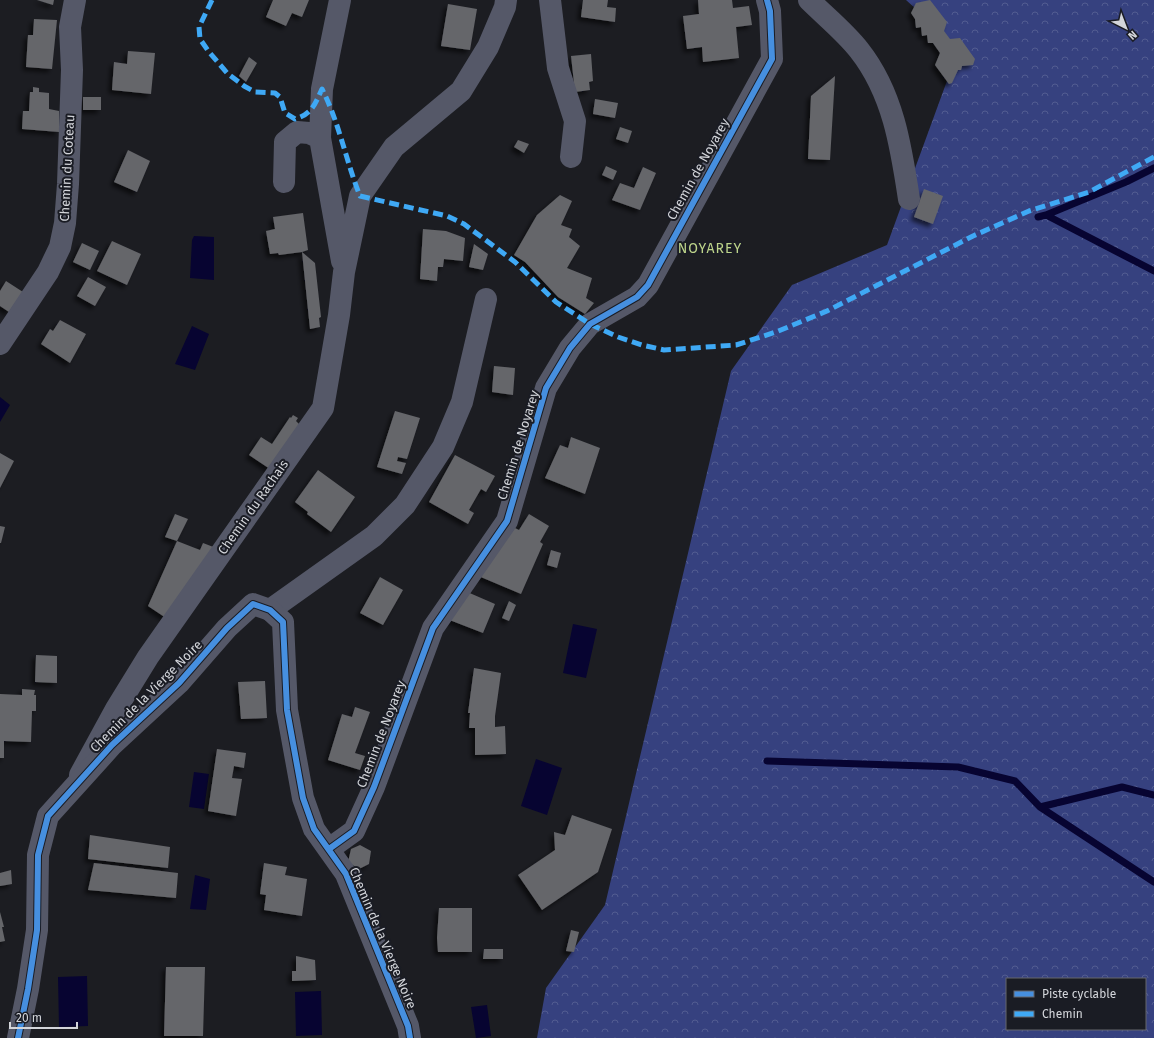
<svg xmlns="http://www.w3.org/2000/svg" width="1154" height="1038" font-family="'Fira Sans',sans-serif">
<defs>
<pattern id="forest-crowns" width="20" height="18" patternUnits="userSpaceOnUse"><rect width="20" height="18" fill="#36417f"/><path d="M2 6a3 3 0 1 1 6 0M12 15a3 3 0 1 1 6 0" fill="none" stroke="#525c91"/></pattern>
<filter id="shadow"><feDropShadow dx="-3.5" dy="3.5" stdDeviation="2" flood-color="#0009"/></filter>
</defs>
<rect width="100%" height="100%" fill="#1c1d22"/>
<path fill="url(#forest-crowns)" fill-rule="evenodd" d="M906 0H1154V1038H537L546 988 605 905 731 371 792 285 887 245 959 48ZM1007 979H1145V1029H1007Z"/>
<path fill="#070431" d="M194 236 214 237V280L190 278 192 240Z
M192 326 209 334 195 370 175 364Z
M0 397 10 405 0 422Z
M573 624 597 629 586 678 563 673Z
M536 759 562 768 547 815 521 806Z
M194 772 209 774 204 809 189 807Z
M195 875 210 879 206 910 190 909Z
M87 976 88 1026 59 1027 58 977Z
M321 991 322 1035 296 1036 295 992Z
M487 1005 491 1036 476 1038 471 1007Z"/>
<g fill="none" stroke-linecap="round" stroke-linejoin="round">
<path stroke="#070431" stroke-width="7" d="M1046 215 1126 182 1154 168
M1038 217 1046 215 1154 271
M767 761 958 767 1015 781 1040 807 1122 787 1154 795
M1040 807 1154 882"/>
</g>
<path fill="#65666a" filter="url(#shadow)" d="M37 0H54L53 5Z
M273 0H309L302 17 292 13 286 26 266 17Z
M583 0H608L607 7 616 8 615 22 581 17Z
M698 0H732L733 8 749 6 752 25 736 27 739 58 703 62 702 47 687 49 683 16 699 14Z
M930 0 947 22 944 31 950 39 960 38 975 59 973 65 962 66 961 70H958L952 83 949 84 935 65 940 53 933 43H928L927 35 922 36 921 27 916 28 915 19 911 13 916 3Z
M448 4 477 9 470 50 441 46Z
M34 19 57 20 52 69 26 67 28 35H33Z
M128 51 155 53 151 94 112 90 114 62 127 64Z
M591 54 593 81 589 82 590 90 575 92 571 56Z
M249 57 257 63 246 82 239 76Z
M835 76 830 160 808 159 811 96Z
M33 87 39 88V92L49 93V109L59 111V132L22 129 23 111H29L30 92H33Z
M83 97H101V110H83Z
M595 99 618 103 615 118 593 114Z
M620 127 632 131 628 143 616 139Z
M518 140 529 144 524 153 514 147Z
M128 150 150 161 137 192 114 182Z
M606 166 617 171 613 180 602 175Z
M643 167 656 173 640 210 612 200 620 183 634 188Z
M924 189 943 196 933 224 914 217Z
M560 195 572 201 561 225 572 229 569 237 580 246 567 268 592 278 586 298 594 303 585 314 558 297 525 262 514 255 537 215Z
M303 213 308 250 302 252 315 263 321 317 319 318 320 327 310 329 302 252 279 255 278 253 270 254 266 231 275 229 273 217Z
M423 229 446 231 465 238 463 261 444 259 443 267H438L437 281 420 279Z
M112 241 141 254 127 285 97 271Z
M82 243 99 251 90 270 73 262Z
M474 244 488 254 483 270 469 267Z
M88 277 106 287 95 306 77 296Z
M6 281 23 292 9 312 0 306V291Z
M60 320 86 334 70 363 41 344 50 329 53 331Z
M494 366 515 368 513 395 492 392Z
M395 411 420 418 407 459 398 457 397 461 406 463 402 474 377 467Z
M293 415 298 418 296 421 300 425 270 469 249 455 261 437 272 444 290 417 291 418Z
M571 437 600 448 585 494 545 478 560 445 568 448Z
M0 453 14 461 0 488Z
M455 455 495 476 486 492 481 489 469 510 474 513 468 524 429 502Z
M318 470 355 497 331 532 307 514 308 512 295 502Z
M175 514 188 519 177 541 200 550 203 543 216 548 166 618 148 606 177 541 165 537Z
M529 514 549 526 540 542 543 544 521 594 476 575 515 528 519 530Z
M0 526 5 527 1 543H0Z
M551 550 561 553 557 568 547 565Z
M380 577 403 590 383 625 360 613Z
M465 591 495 604 483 633 447 619Z
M509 601 516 605 509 621 502 618Z
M36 655 57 656V683L35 682Z
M474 668 501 673 495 716V727L505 726 506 754 475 755V728H469L470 713H468Z
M265 681 267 718 241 719 238 682Z
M22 689 35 690 34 695H36V711H32L31 742 4 741V758H0V694L22 695Z
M355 707 370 712 355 753 365 756 360 770 328 760 342 714 352 717Z
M217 749 246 753 244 768 234 766 232 778 242 779 236 816 208 811Z
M572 815 612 829 598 872 542 910 518 875 555 850 554 832 565 835Z
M90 835 170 847 168 868 88 859Z
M360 845 371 851 369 864 359 869 348 862 351 849Z
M94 863 178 873 176 898 88 890Z
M264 863 287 867 285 875 307 879 302 916 264 910 266 895 260 894Z
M11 870 12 884 0 886V873Z
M439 908H472V952H438L437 938Z
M0 912 4 927H2L5 941 0 942Z
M571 930 579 932 574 952 566 951Z
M484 949H503V959H483Z
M296 956 315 960 316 980 292 981V971H296Z
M166 967H205L203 1036H164Z"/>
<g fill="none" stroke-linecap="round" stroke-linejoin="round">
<path stroke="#555868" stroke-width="22" d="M340 0 322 89 320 138 342 261
M550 0 558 68 575 121 571 157
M809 0C825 16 845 32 859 50 893 93 901 146 909 199
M284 182 285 142 297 132 309 133 320 138
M0 344 48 272 60 247 65 223 68 184 72 70 70 27 75 0
M270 610 374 536 405 505 443 447 462 402 486 299
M80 775 116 709 148 657 323 408 339 315 344 272 360 196 394 147 461 91 488 47 505 7 506 0
M329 849 354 831 374 787 433 628 507 521 546 388 570 348 590 324 637 297 648 285 772 59 770 11 767 0"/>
<path stroke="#555868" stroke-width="22" d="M18 1038 28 989 37 930 38 855 48 816 112 745 179 683 227 628 253 604 270 610 283 622 287 710 303 798 314 829 346 874 408 1026 410 1038"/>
<path stroke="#3fa9f5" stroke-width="5" stroke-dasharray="10 5" stroke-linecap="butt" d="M212 0 199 27 200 39 209 52 228 74 244 86 255 92 275 93 280 97 285 113 295 119C312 114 315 104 322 89 339 122 346 161 360 196L447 216 464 224 515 262 556 302 590 324 618 337 642 345 664 350 736 345 776 332 827 311 973 236 1029 211 1089 192 1154 157"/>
<defs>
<path id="cycleway" d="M329 849 354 831 374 787 433 628 507 521 546 388 570 348 590 324 637 297 648 285 772 59 770 11 767 0
M18 1038 28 989 37 930 38 855 48 816 112 745 179 683 227 628 253 604 270 610 283 622 287 710 303 798 314 829 346 874 408 1026 410 1038"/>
</defs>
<use href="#cycleway" stroke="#1a1c24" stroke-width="8"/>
<use href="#cycleway" stroke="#468fdf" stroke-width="6"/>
</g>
<g text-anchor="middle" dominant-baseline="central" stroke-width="4" stroke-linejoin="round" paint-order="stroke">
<g font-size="13" fill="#d3d5da" stroke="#1a1c24">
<text transform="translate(67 168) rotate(-87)">Chemin du Coteau</text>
<text transform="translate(698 169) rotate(-61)">Chemin de Noyarey</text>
<text transform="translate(518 445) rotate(-73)">Chemin de Noyarey</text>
<text transform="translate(253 507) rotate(-55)">Chemin du Rachais</text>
<text transform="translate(146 696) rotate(-45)">Chemin de la Vierge Noire</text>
<text transform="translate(381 734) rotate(-69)">Chemin de Noyarey</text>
<text transform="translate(383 938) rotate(67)">Chemin de la Vierge Noire</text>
</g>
<g font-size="14" letter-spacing="1" fill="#bdd48a" stroke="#1a1c24">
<text x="710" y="248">NOYAREY</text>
</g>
</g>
<rect x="1006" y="978" width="140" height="52" fill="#1a1c24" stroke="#64666d"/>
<rect x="1014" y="991" width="20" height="6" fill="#468fdf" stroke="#64666d"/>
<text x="1042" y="998" font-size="12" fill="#d3d5da">Piste cyclable</text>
<rect x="1014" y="1011" width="20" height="6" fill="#3fa9f5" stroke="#64666d"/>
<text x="1042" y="1018" font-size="12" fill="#d3d5da">Chemin</text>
<g transform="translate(1126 28) rotate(138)" stroke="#1a1c24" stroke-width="3" paint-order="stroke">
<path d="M0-3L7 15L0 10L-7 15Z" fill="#d3d5da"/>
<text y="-6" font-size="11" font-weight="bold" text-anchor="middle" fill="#d3d5da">N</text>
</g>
<path d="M10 1022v6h67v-6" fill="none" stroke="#d3d5da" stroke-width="2"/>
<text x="16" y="1022" font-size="12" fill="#d3d5da" stroke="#1a1c24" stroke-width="3" paint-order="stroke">20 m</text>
</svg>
